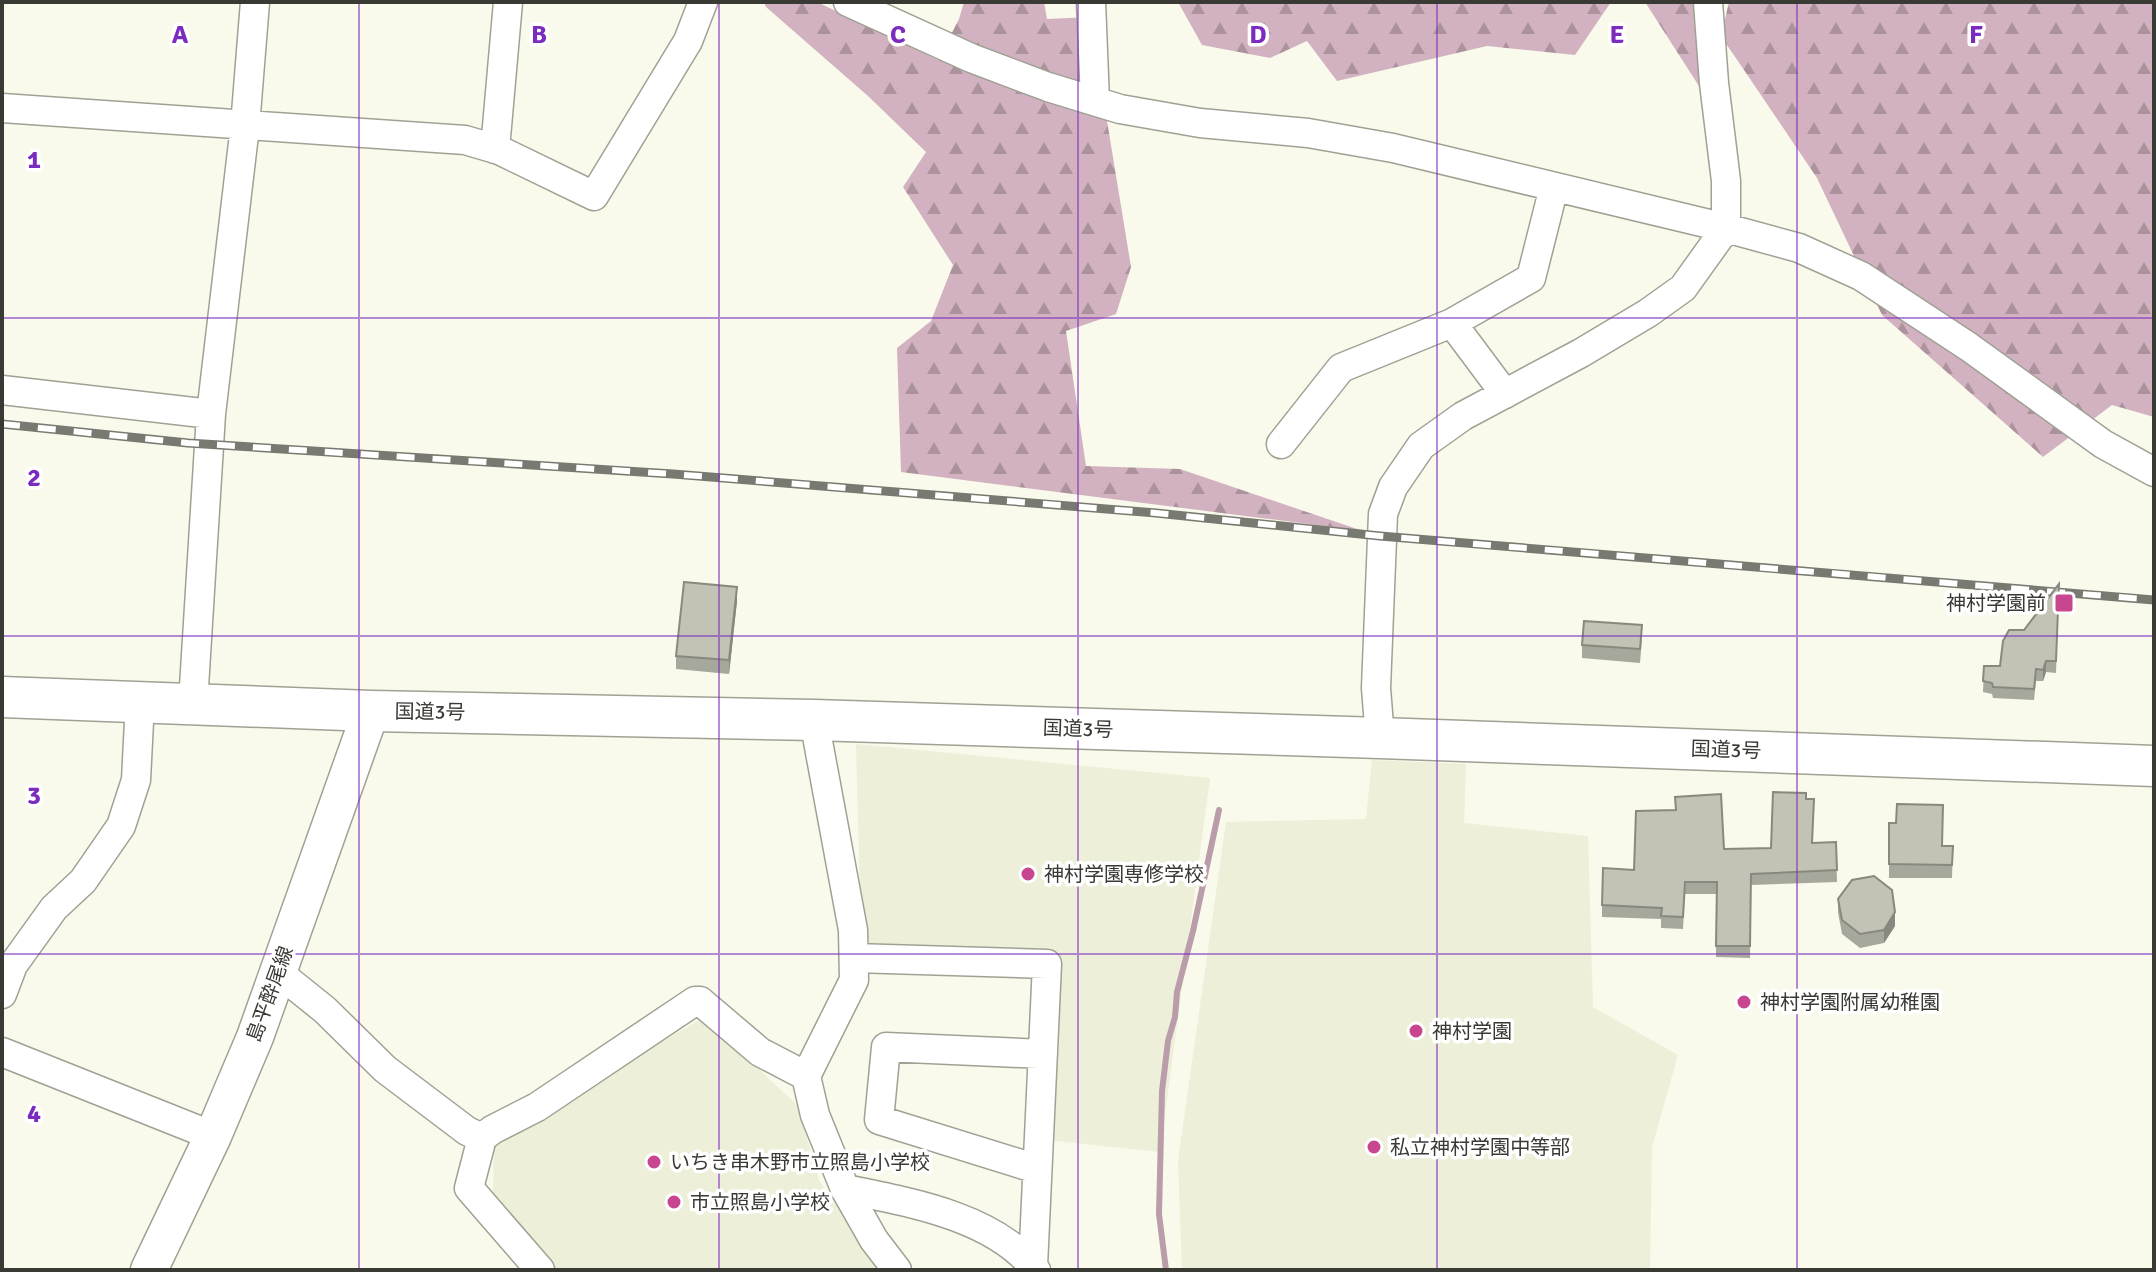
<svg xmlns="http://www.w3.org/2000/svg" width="2156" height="1272" font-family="Signika,'Noto Sans JP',sans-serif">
<defs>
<pattern id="forest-firs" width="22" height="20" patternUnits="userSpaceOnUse" patternTransform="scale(2)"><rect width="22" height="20" fill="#d2b2c0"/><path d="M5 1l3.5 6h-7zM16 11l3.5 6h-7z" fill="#ab929d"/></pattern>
</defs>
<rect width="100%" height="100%" fill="#f9faeb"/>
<path fill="#edefd9" d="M856 744 1210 778 1160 1152 1046 1140 1055 979 862 971Z
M1372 760 1466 764 1464 823 1588 836 1593 1007 1678 1055 1652 1147 1650 1270H1182L1178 1161 1226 822 1366 819Z
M704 1017 797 1105 820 1182 887 1270H553L493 1195 494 1142Z"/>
<path fill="url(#forest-firs)" d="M764 2H817L938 60 959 19 964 2H1044L1047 19 1090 17 1131 267 1116 314 1066 331 1086 466 1180 469 1363 531 901 472 897 348 931 321 953 265 903 187 926 152 868 96 766 7Z
M1178 2H1611L1575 55 1487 46 1337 81 1307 41 1270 58 1202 45Z
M1645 2H1698L1706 97Z
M1729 2H2154V417L2112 405 2043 457 1882 315 1817 178 1721 36Z"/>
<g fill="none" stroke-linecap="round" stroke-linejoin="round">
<path stroke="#bb9caa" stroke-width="6" d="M1166 1270 1159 1214 1162 1091 1168 1041 1175 1017 1177 992 1193 931 1219 810"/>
<defs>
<path id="minor" d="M848 2 971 58 1048 87 1120 109 1200 123 1308 133 1393 148 1726 228 1799 248 1861 276 1969 347 2103 444 2154 472
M1091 2 1095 101
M2 108 465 140 499 150 594 196 688 41 703 2
M495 149 508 2
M1452 323 1505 394
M2 390 211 414
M1281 444 1341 368 1452 323 1531 278 1554 187
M193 703 211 414 245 126 255 2
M814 720 853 930 854 980 806 1076 815 1115 845 1189 874 1240 897 1270
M1380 738 1376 688 1383 514 1393 487 1421 446 1463 416 1581 353 1648 313 1683 288 1726 228V181L1714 83 1708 2
M854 958 1047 964 1033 1266
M279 973 325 1010 385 1069 467 1131 482 1138
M2 994 13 965 54 908 83 881 121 826 136 780 140 702
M2 1052 213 1136
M1037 1169 879 1120 886 1047 1043 1054
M845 1189C908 1202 994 1216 1036 1270
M540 1270 469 1188 482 1138 492 1130 537 1107 695 1001H700L760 1052 806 1076"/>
<path id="major" d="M149 1270 213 1136 255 1037 371 711"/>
<path id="highway" d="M2 697 371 711 814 720 1380 738 2154 766"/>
</defs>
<use href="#minor" stroke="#a0a194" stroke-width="31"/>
<use href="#major" stroke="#a0a194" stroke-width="39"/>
<use href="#highway" stroke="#a0a194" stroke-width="43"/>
<use href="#minor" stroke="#fff" stroke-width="28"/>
<use href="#major" stroke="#fff" stroke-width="36"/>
<use href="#highway" stroke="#fff" stroke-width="40"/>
<defs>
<path id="rail" d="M2 424 188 443 673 474 1156 513 1380 536 2154 600"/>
</defs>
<use href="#rail" stroke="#787970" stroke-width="9"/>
<use href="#rail" stroke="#fff" stroke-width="6" stroke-dasharray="18" stroke-linecap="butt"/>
</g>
<path fill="#a7a89c" d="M2059 584 2056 673 2046 672 2043 681H2036L2034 700 1993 698 1992 694 1983 692 1984 666H2000L2024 630Z
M737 601 729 674 676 669V656Z
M1642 639 1640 663 1582 658V645Z
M1675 797 1724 849 1771 848 1806 799 1813 843 1836 842 1837 882 1751 885 1750 958 1716 957V894H1685L1683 929 1661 928V919L1602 917V905L1634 870 1676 810Z
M1889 823 1942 846H1953L1952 878H1889Z
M1838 899 1895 926 1884 943 1860 948 1842 934 1838 912Z"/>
<path fill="#88887f" d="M737 587V601L729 674V660Z
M2046 661V672L2043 681V670Z
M1895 912V926L1884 943V930Z"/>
<path fill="#c2c3b5" stroke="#88887f" stroke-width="2" d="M684 582 737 587 729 660 676 656Z
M2059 584 2056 661H2046L2043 670 2036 669 2034 689 1993 687 1992 683 1983 681 1984 666H2000L2003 641 2009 630H2024Z
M1584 621 1642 625 1640 649 1582 645Z
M1773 792 1806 793V799H1814L1812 843 1836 842 1837 870 1751 874 1750 946H1716L1717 882H1685L1683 917 1661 916 1662 908 1602 905 1603 868 1634 870 1636 811 1676 810 1675 797 1721 794 1724 849 1771 848Z
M1897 804 1943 805 1942 846H1953L1952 865 1889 864V823H1896Z
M1874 876 1892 890 1895 912 1884 930 1860 934 1842 920 1838 899 1852 880Z"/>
<path fill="none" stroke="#7b2cbf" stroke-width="2" stroke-opacity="0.55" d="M359 2V1270M719 2V1270M1078 2V1270M1437 2V1270M1797 2V1270M2 318H2154M2 636H2154M2 954H2154"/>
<g fill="#c8468f" stroke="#fff" stroke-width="3">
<rect x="2054" y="593" width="20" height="20" rx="4"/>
<circle cx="1028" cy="874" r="8"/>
<circle cx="1744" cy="1002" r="8"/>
<circle cx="1416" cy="1031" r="8"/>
<circle cx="1374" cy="1147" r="8"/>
<circle cx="654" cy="1162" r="8"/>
<circle cx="674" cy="1202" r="8"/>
</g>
<g text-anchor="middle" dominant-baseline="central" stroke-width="7" stroke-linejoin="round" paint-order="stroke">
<g font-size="20" fill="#393a34" stroke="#fff" text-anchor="start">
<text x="2046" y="603" text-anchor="end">神村学園前</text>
<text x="1044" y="874">神村学園専修学校</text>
<text x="1760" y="1002">神村学園附属幼稚園</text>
<text x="1432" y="1031">神村学園</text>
<text x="1390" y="1147">私立神村学園中等部</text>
<text x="670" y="1162">いちき串木野市立照島小学校</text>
<text x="690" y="1202">市立照島小学校</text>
</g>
<g font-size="20" fill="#393a34" stroke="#fff">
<text transform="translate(430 712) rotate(1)">国道3号</text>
<text transform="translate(1078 729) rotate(2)">国道3号</text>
<text transform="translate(1726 750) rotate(2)">国道3号</text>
<text transform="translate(270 994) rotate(-70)">島平酔尾線</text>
</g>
</g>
<g font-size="26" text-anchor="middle" font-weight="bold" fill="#7b2cbf" stroke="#fff" stroke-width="7" stroke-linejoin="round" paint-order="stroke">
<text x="180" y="43">A</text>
<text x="539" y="43">B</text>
<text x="898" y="43">C</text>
<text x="1258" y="43">D</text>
<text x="1617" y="43">E</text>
<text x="1976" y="43">F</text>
<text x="34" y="168">1</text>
<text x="34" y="486">2</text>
<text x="34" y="804">3</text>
<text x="34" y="1122">4</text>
</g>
<rect width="2156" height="1272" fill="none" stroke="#393a34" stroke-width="8"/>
</svg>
